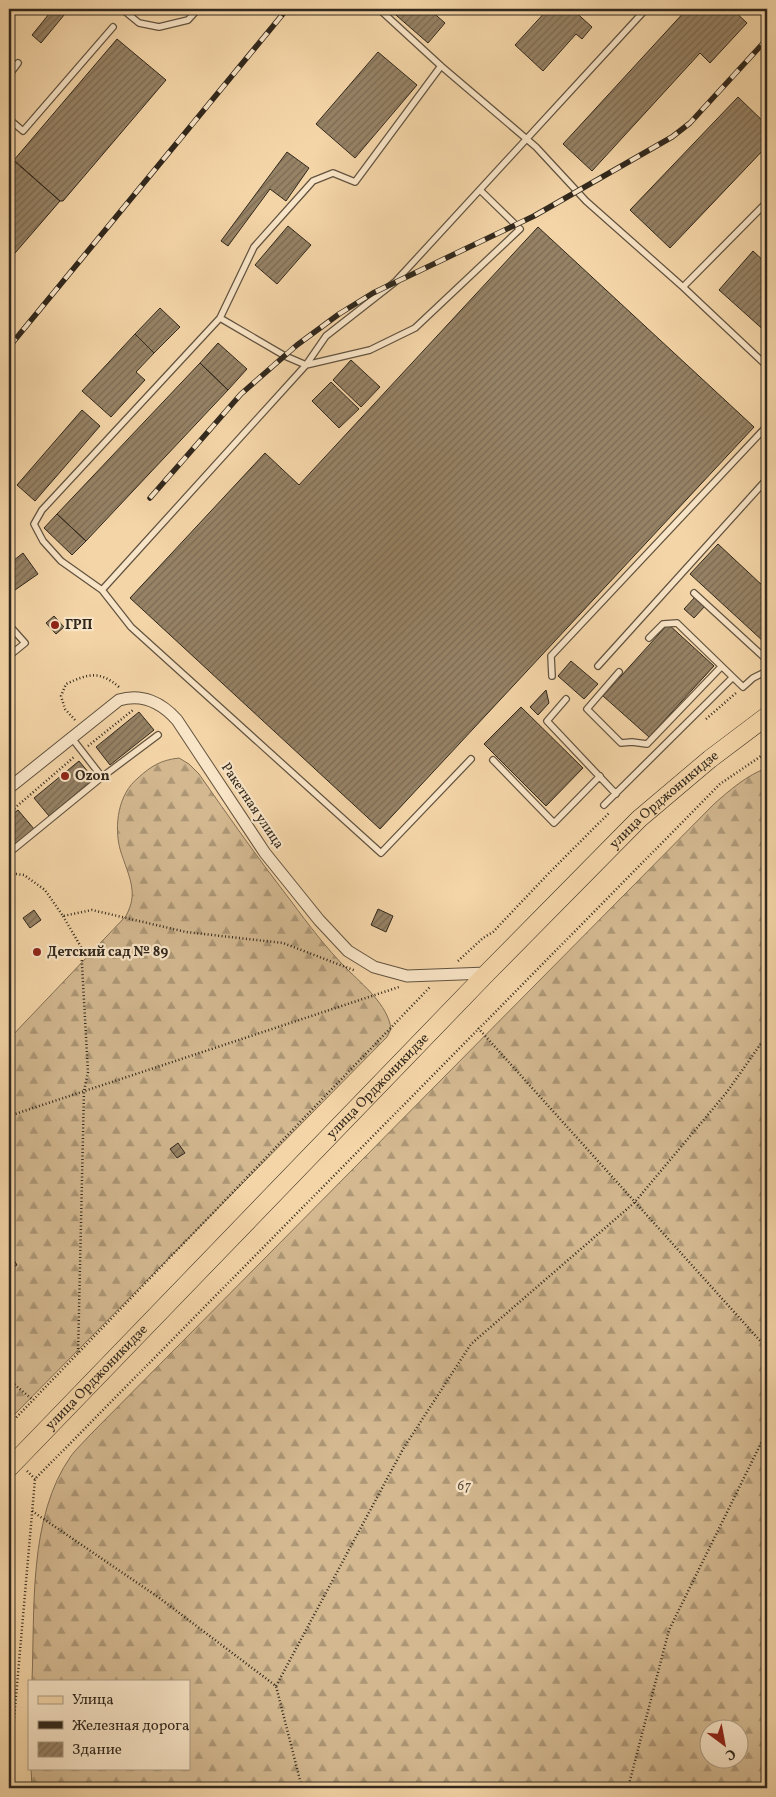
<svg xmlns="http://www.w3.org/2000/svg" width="776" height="1797" font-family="Vollkorn,serif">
<defs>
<pattern id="forest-firs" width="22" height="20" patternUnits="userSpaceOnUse" patternTransform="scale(1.25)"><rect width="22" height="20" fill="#d3b890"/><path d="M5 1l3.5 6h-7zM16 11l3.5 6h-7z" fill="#ac9675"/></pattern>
<pattern id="building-hatch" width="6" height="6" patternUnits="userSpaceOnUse" patternTransform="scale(1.25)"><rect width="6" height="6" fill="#968265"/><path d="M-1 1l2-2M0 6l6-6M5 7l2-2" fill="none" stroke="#7b6a53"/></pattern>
</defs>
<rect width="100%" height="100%" fill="#f4d5a7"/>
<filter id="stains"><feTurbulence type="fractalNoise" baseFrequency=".004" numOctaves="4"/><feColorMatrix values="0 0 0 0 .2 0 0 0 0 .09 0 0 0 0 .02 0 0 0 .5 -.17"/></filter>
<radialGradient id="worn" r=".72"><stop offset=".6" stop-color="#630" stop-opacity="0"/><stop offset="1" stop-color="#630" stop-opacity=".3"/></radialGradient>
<path fill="url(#forest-firs)" stroke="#827056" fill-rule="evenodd" d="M179 758 189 764 199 774C229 817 259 860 291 901 308 924 326 948 347 969 363 985 388 1005 391 1029L387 1037 9 1420V1039L126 916C130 908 133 900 132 890 131 877 124 863 120 849 114 826 118 794 138 778 151 766 161 760 179 758Z
M767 768V1788H32L31 1768H189V1681H32C35 1609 28 1517 71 1456 76 1449 83 1443 89 1436L714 804C730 790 747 775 767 768ZM708 1730H738V1760H708Z"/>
<path fill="url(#building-hatch)" stroke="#31281d" d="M53 9H69L41 43 32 35Z
M389 9H429L445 23 428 43Z
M548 9H572L592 27 582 39 576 34 543 71 515 45Z
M687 9H732L747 23 710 63 700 53 592 171 563 144Z
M117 39 166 80 63 201H60L14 160Z
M378 52 417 85 355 158 316 124Z
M738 97 767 125V146L670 248 630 210Z
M287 152 309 168 286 201 270 189 228 246 221 241Z
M9 155 14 161 9 168Z
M14 161 60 201 9 260V168Z
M288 226 311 245 277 284 255 265Z
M538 227 754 427 380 829 130 598 265 453 299 485Z
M753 251 767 264V333L719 290Z
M160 308 180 327 154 353 135 334Z
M135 334 154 353 136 372 145 380 111 417 82 391Z
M218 343 247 369 228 390 200 363Z
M351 360 380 387 361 407 333 380Z
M200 363 228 390 86 541 57 514Z
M331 382 359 409 339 428 312 401Z
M82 410 100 426 35 501 17 485Z
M57 514 86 541 72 555 44 528Z
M718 544 763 586 767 581V638L764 642 690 574Z
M23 553 38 574 15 590 9 581V564Z
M695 597 705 606 694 618 684 609Z
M54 616 64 627 56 634 46 623Z
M668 624 714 666 649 737 603 696Z
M571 661 598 684 584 699 558 676Z
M546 690 549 703 538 715 530 707Z
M521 707 583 768 546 806 484 744Z
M139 712 154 730 110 765 96 747Z
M79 761 94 779 49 816 34 798Z
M18 810 34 829 9 850V817Z
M378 909 393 916 386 932 371 925Z
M34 910 41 920 30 928 23 918Z
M178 1143 185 1153 177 1158 170 1149Z
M9 1252 17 1265 9 1270Z"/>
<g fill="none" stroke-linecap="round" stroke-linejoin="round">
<defs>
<path id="service" d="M122 9 139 23 159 27 188 20 198 9
M379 9 441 66 536 147 586 201 683 287
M441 66 355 182 333 173 313 181 254 247 220 318 285 356 306 365 326 336 395 282 646 9
M9 75 18 63
M9 119 23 131 113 27
M767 202 683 287 767 366
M220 318 42 510 34 524 43 541 61 561 102 590 131 627 381 853 471 759
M102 590 306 365 370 350 415 328 520 229 480 190
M694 593 767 660
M9 625 25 643 9 656
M649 638 663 624 677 623 743 687 753 678 767 671
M598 666 767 479
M619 672 587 709 621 743 632 742 647 744 721 667
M552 676 551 656 767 426
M566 699 547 721 616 794
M71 737 102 777
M493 760 554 823 600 776
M604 805 732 678
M9 853 102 777 158 735"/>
<path id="minor" d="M9 788 119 700C142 693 162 703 177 720L265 853 319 920 348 951 374 967 407 976 487 973"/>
<g id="primary">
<path id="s1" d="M9 1468 487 973 639 819 710 759 767 716"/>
</g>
</defs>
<use href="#service" stroke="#625340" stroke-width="8"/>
<use href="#minor" stroke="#625340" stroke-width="13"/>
<use href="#primary" stroke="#31281d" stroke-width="19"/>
<path stroke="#31281d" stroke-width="2.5" stroke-dasharray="1 2.5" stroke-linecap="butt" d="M706 719 736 693
M75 720 65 709 61 696 66 684C88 674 99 670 119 687
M88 746 133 710
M9 813 74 757
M9 873 24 875 45 890 63 916 92 910 186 932 283 943 356 971
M63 916 81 947 88 1072 84 1091 78 1355
M458 961 483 938 493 932 549 873 609 813
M478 1028 763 1344 767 1353
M9 1116 399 987
M9 1380 33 1400
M9 1425 430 987
M27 1471 35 1479
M32 1511 158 1597 276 1686 302 1788
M276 1686 403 1449 471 1344 634 1203 727 1092 767 1035
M9 1777 35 1479 720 784 767 752
M628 1788 669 1630 767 1431"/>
<use href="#service" stroke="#f8e4c6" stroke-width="5.5"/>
<use href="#minor" stroke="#f8e4c6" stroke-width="11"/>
<use href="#primary" stroke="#f4d5a7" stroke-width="18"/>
<defs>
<path id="rail" d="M9 347 287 9
M150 498 241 394 297 345 339 314 373 293 534 216 672 137 690 123 767 39"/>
</defs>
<use href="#rail" stroke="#31281d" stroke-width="5.5"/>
<use href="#rail" stroke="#f8e4c6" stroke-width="4" stroke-dasharray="11" stroke-linecap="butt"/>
</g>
<g fill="#8f2418" stroke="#f8e4c6" stroke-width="2">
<circle cx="55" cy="625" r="5"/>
<circle cx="65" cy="776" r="5"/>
<circle cx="37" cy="952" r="5"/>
</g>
<g text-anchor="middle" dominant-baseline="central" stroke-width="4.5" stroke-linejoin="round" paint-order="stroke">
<g font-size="14" font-weight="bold" fill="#31281d" stroke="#f8e4c6" text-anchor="start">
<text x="65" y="625">ГРП</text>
<text x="75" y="776">Ozon</text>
<text x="47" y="952">Детский сад № 89</text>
</g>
<g font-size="14" fill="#31281d" stroke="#f8e4c6">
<text stroke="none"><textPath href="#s1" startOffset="936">улица Орджоникидзе</textPath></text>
<text transform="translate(252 806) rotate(56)">Ракетная улица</text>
<text stroke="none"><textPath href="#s1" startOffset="531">улица Орджоникидзе</textPath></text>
<text stroke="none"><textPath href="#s1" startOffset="126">улица Орджоникидзе</textPath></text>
</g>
<g font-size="14" font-style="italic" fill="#5a4c3a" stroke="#f8e4c6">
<text x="464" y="1486">67</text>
</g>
</g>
<rect width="776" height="1797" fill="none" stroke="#f4d5a7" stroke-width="30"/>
<rect x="10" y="10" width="756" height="1777" fill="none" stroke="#31281d" stroke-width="2.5"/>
<rect x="15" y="15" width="746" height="1767" fill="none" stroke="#31281d"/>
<rect x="28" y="1680" width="162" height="90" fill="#f8e4c6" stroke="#a89982"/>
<rect x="38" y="1696" width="25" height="8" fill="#f4d5a7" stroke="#a89982"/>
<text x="72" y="1704" font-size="15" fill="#31281d">Улица</text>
<rect x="38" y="1721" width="25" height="8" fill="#31281d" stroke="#a89982"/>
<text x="72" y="1730" font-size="15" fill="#31281d">Железная дорога</text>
<rect x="38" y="1742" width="25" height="15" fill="url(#building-hatch)" stroke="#a89982"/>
<text x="72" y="1754" font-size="15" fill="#31281d">Здание</text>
<g transform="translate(724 1744) rotate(148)"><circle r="24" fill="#f8e4c6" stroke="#a89982"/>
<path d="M0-4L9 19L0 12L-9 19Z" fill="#8f2418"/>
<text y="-8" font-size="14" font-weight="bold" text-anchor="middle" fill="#31281d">С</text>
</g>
<rect width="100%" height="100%" filter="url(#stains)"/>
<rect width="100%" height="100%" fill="url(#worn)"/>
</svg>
